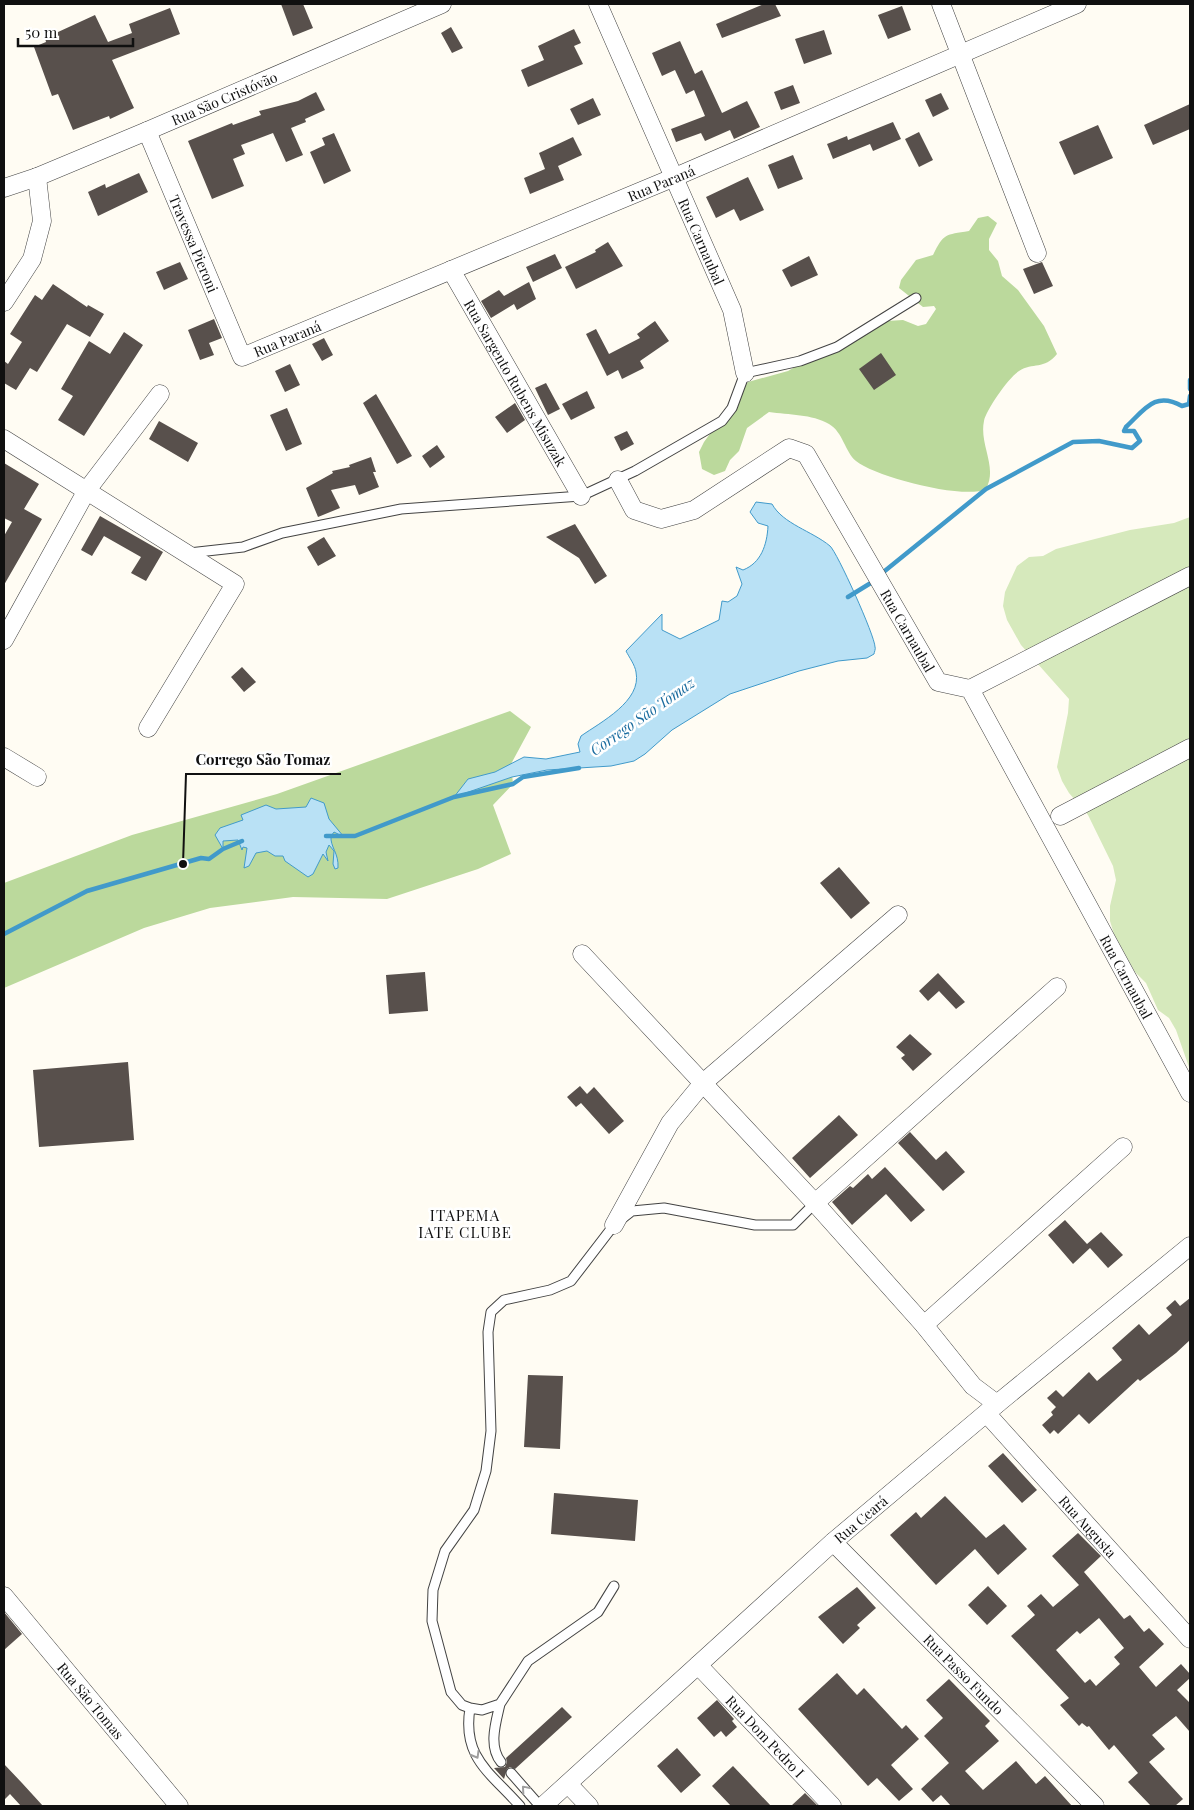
<svg xmlns="http://www.w3.org/2000/svg" width="1194" height="1810" font-family="'Playfair Display',serif">
<rect width="100%" height="100%" fill="#fffcf3"/>
<path fill="#d6e9bc" d="M1190 517V1070L1176 1030 1169 1018 1158 1010 1146 983 1135 972 1114 934 1110 921V906L1116 880 1113 866 1088 815 1069 793 1062 781 1057 767 1068 713 1069 699 1021 645 1007 620 1003 606 1005 592 1017 566 1029 557 1043 556 1056 549 1130 530 1174 523Z"/>
<path fill="#bbd99c" d="M988 216 997 223 989 239V250L998 261 1002 276 1018 290 1044 326 1057 354C1044 370 1033 362 1019 371 1009 377 986 410 984 421 979 445 998 467 986 489 965 500 875 477 856 461 845 452 843 432 829 424 812 414 789 415 769 412L747 428 739 451 730 460 725 471 714 475 702 469 699 452 704 442 748 382 788 371 862 328 887 321 903 320 918 326 926 324 936 309 934 306 923 307 899 288 901 280 916 260 933 255C944 233 945 235 969 231L978 218Z
M510 711 531 727 511 764 513 784 493 805 511 854 478 869 387 899 293 897 210 908 144 928 4 988V883L132 835 277 794Z"/>
<path fill="#b9e1f5" stroke="#419aca" d="M756 502 772 504C783 524 812 531 830 546 837 552 875 636 875 647 876 648 874 653 874 654L867 658 838 661 799 671 730 694 672 730 645 754 634 761 611 766 547 770 512 777 454 797 468 779 495 772 524 757 546 759 580 752 578 744 581 736C601 722 642 701 636 672 635 665 629 657 626 651L662 614V630L680 639 719 620 722 601 728 602 737 596 742 584 736 567 743 570C761 563 767 545 768 526L758 523 750 512Z
M311 798 324 803 329 819 344 837 334 832 331 836C330 847 339 853 338 868L335 869 333 864 334 851 329 845 326 852 328 861 323 854 313 874 308 877 285 861 283 856H275L267 851 256 853 249 866 244 868 247 848 243 847 242 850 238 840 223 841V849L215 835 220 828 243 820 241 815 266 805 276 809 306 807Z"/>
<g fill="none" stroke-linecap="round" stroke-linejoin="round">
<path stroke="#419aca" stroke-width="4.5" d="M1190 380V389
M881 574 986 489 1073 442 1099 441 1132 448 1140 441 1134 431H1124L1126 427C1145 409 1155 391 1182 406L1189 404 1190 396
M848 597 874 581
M326 836H355L454 797 513 784 523 777 579 768
M4 934 87 891 201 858 209 859 223 849 242 841"/>
</g>
<path fill="#58504c" fill-rule="evenodd" d="M281 4H303L313 28 293 36Z
M764 4H775L781 16 722 38 716 24Z
M902 6 911 30 888 39 878 15Z
M170 8 180 34 112 60 134 108 110 119 109 116 73 130 58 94 52 96 34 47 46 42 45 38 95 15 108 42 132 33 129 24Z
M451 27 463 48 452 53 441 33Z
M574 29 581 43 574 46 583 64 528 87 521 70 544 60 538 46Z
M824 30 832 54 804 64 795 39Z
M680 41 695 74 702 70 722 113 747 101 760 127 734 139 730 130 705 141 701 133 676 142 671 129 705 116 694 90 686 94 675 70 662 76 652 53Z
M793 85 800 103 781 110 774 92Z
M316 92 325 110 305 119 306 122 291 128 303 155 286 162 273 133 241 145 245 154 233 159 244 186 212 199 188 141 232 123 233 125 261 115 259 111 298 101Z
M941 93 949 109 933 117 925 100Z
M593 98 601 115 578 125 570 109Z
M1190 104V129L1153 145 1144 125Z
M893 122 901 139 873 151 870 144 833 159 827 144 847 136 848 140Z
M1098 125 1113 158 1074 175 1059 142Z
M919 132 933 160 919 167 905 139Z
M334 133 351 171 324 184 310 152 325 145 322 138Z
M573 137 582 155 558 166 564 180 530 194 524 178 545 169 539 153Z
M793 155 803 179 778 189 768 165Z
M139 173 148 192 98 216 88 192 105 184 106 188Z
M748 177 764 210 740 221 734 209 716 218 706 197Z
M608 242 623 266 576 289 565 267 596 252 595 250Z
M555 254 562 268 533 282 526 267Z
M809 256 818 275 791 287 782 270Z
M180 262 188 279 164 290 156 272Z
M1042 262 1053 286 1034 294 1023 269Z
M529 282 536 299 517 310 514 304 491 318 481 301 499 290 504 296Z
M53 284 87 307 88 305 104 314 90 337 67 324 37 372 30 368 16 390 4 383V361L8 364 22 342 10 334 35 295 42 300Z
M214 319 222 338 209 343 214 355 200 360 188 330Z
M655 321 669 341 640 361 644 368 622 379 618 370 607 376 586 334 596 329 609 354 640 338 637 334Z
M124 332 143 345 84 436 58 420 73 396 61 389 89 341 110 354Z
M324 338 333 355 322 361 312 344Z
M881 353 896 375 874 390 859 369Z
M290 364 300 385 285 392 275 371Z
M546 383 560 409 548 415 535 388Z
M587 391 595 408 571 420 562 404Z
M376 394 412 456 397 464 363 403Z
M515 403 525 420 507 433 495 417Z
M287 408 302 444 286 451 270 415Z
M159 421 198 443 188 462 149 439Z
M627 431 634 444 621 451 614 437Z
M437 445 445 457 430 468 422 456Z
M371 457 376 472H373L379 487 359 495 355 485 331 490 340 508 318 517 306 488 333 473 332 471 350 467 349 465Z
M4 463 39 484 24 509 42 519 4 585V536L12 522 4 518Z
M100 516 163 552 146 581 131 573 141 557 104 536 92 556 81 550Z
M575 524 607 576 595 584 579 558 546 537Z
M324 537 336 556 318 566 307 547Z
M242 667 256 682 244 692 231 677Z
M839 867 870 903 851 919 820 883Z
M425 972 428 1011 389 1014 386 975Z
M938 973 965 1002 956 1009 939 991 928 1001 919 991Z
M910 1034 932 1054 913 1071 901 1058 905 1055 896 1047Z
M128 1062 134 1140 39 1147 33 1070Z
M580 1086 587 1094 594 1087 624 1121 609 1134 581 1103 576 1107 567 1097Z
M839 1115 858 1135 810 1178 792 1158Z
M910 1132 936 1160 946 1151 965 1172 943 1191 898 1143Z
M885 1167 925 1210 911 1222 886 1194 852 1225 832 1202 850 1186 853 1188 868 1174 872 1179Z
M1065 1220 1087 1244 1101 1232 1123 1255 1108 1268 1090 1248 1073 1264 1048 1235Z
M1190 1298V1340L1176 1353 1140 1381 1138 1379 1089 1424 1079 1414 1058 1434 1054 1430 1050 1434 1042 1425 1053 1415 1051 1412 1056 1407 1047 1398 1056 1390 1063 1397 1089 1372 1097 1381 1122 1360 1112 1348 1139 1324 1149 1335 1172 1315 1166 1308 1175 1300 1180 1306Z
M528 1375 563 1376 560 1449 524 1447Z
M1003 1453 1037 1490 1022 1503 988 1466Z
M554 1493 638 1500 635 1541 551 1534Z
M945 1496 986 1538 1004 1524 1027 1549 998 1575 975 1549 936 1585 890 1535 916 1512 921 1518Z
M1078 1533 1101 1556 1084 1572 1124 1619 1130 1615 1144 1632 1149 1628 1164 1644 1139 1667 1156 1687 1181 1664 1190 1674V1678L1177 1690 1190 1703V1732L1176 1716 1152 1735 1165 1749 1149 1762 1183 1799 1175 1806H1151L1128 1782 1138 1773 1114 1745 1109 1750 1089 1726 1087 1727 1082 1723 1079 1726 1060 1705 1069 1698 1011 1636 1035 1615 1027 1606 1041 1594 1053 1607 1079 1585 1052 1556ZM1099 1618 1124 1648 1114 1657 1120 1664 1096 1686 1090 1679 1085 1683 1056 1650 1077 1631 1080 1634Z
M988 1586 1007 1606 987 1625 968 1605Z
M857 1587 876 1608 857 1625 860 1628 843 1644 818 1617Z
M4 1612 22 1634 4 1650Z
M837 1673 857 1695 864 1688 902 1729 906 1725 919 1739 891 1765 913 1789 899 1801 877 1778 868 1786 798 1709Z
M949 1679 990 1721 985 1726 999 1741 965 1771 983 1790 1016 1761 1036 1784 1045 1776 1072 1806H951L941 1795 933 1802 921 1789 949 1763 924 1736 943 1718 926 1700Z
M717 1700 734 1719 732 1721 737 1727 726 1737 721 1731 714 1737 697 1718Z
M562 1707 572 1717 515 1769 510 1767 507 1769 504 1779 494 1768 505 1767 507 1762 506 1758Z
M677 1748 701 1775 681 1793 657 1766Z
M4 1764 22 1783 43 1806H21L10 1794 4 1800Z
M733 1766 771 1806H731L712 1786Z
M805 1793 818 1806H791Z"/>
<g fill="none" stroke-linecap="round" stroke-linejoin="round">
<defs>
<path id="lane" d="M189 553 243 547 282 533 401 509 581 496 635 471 722 421 732 408 745 373 800 361 837 347 916 298
M614 1586 598 1612 528 1661 500 1704 482 1710 470 1708 462 1705 451 1692 432 1621 433 1590 445 1551 474 1510 486 1471 491 1431 488 1332 491 1312 504 1300 550 1290 571 1281 614 1225 632 1211 664 1208 755 1225H793L815 1203
M500 1704C496 1722 488 1746 501 1762
M470 1708C462 1758 490 1772 520 1806
M511 1773 540 1806"/>
<g id="street">
<path id="s1" d="M598 4 732 310 745 373"/>
<path d="M941 4 1037 253"/>
<path id="s2" d="M147 131 242 357 675 177 1077 4"/>
<path id="s3" d="M4 188 37 177 147 131 442 4"/>
<path id="s4" d="M451 270 581 496"/>
<path d="M4 302 32 259 42 221 37 177"/>
<path d="M4 439 235 584 148 728"/>
<path id="s5" d="M618 480 634 510 661 519 694 510 789 448 806 454 938 682 970 689 1190 1093"/>
<path d="M4 640 87 490 160 394"/>
<path d="M970 689 1190 576"/>
<path d="M4 757 37 777"/>
<path d="M1060 816 1190 748"/>
<path d="M582 954 815 1203 924 1325 973 1386 997 1404"/>
<path d="M815 1203 1057 987"/>
<path d="M614 1225 670 1123 703 1083 898 915"/>
<path d="M924 1325 1123 1147"/>
<path id="s6" d="M987 1414 1190 1639"/>
<path id="s7" d="M833 1542 1095 1806"/>
<path id="s8" d="M4 1596 179 1806"/>
<path id="s9" d="M698 1665 832 1806"/>
<path d="M568 1784 589 1806"/>
<path id="s10" d="M543 1806 833 1542 997 1404 1190 1246"/>
</g>
</defs>
<use href="#lane" stroke="#434343" stroke-width="11"/>
<use href="#street" stroke="#434343" stroke-width="19"/>
<use href="#lane" stroke="#fff" stroke-width="9"/>
<use href="#street" stroke="#fff" stroke-width="18"/>
</g>
<defs><path id="oneway-chevron" d="M-2-3.5L2.5 0L-2 3.5" fill="none" stroke-width="1.6" stroke-linecap="round" stroke-linejoin="round" transform="scale(1.25)"/></defs>
<g stroke="#9f9f9f">
<use href="#oneway-chevron" transform="translate(476 1755) rotate(60)"/>
<use href="#oneway-chevron" transform="translate(525 1789) rotate(-131)"/>
</g>
<g text-anchor="middle" dominant-baseline="central" stroke-width="5" stroke-linejoin="round" paint-order="stroke">
<g font-size="14" fill="#101010" stroke="#fff">
<text stroke="none"><textPath href="#s3" startOffset="238">Rua São Cristóvão</textPath></text>
<text stroke="none"><textPath href="#s2" startOffset="699">Rua Paraná</textPath></text>
<text stroke="none"><textPath href="#s1" startOffset="259">Rua Carnaubal</textPath></text>
<text stroke="none"><textPath href="#s2" startOffset="122">Travessa Pieroni</textPath></text>
<text stroke="none"><textPath href="#s2" startOffset="294">Rua Paraná</textPath></text>
<text stroke="none"><textPath href="#s4" startOffset="130">Rua Sargento Rubens Misuzak</textPath></text>
<text stroke="none"><textPath href="#s5" startOffset="432">Rua Carnaubal</textPath></text>
<text stroke="none"><textPath href="#s5" startOffset="852">Rua Carnaubal</textPath></text>
<text stroke="none"><textPath href="#s10" startOffset="428">Rua Ceará</textPath></text>
<text stroke="none"><textPath href="#s6" startOffset="151">Rua Augusta</textPath></text>
<text stroke="none"><textPath href="#s7" startOffset="186">Rua Passo Fundo</textPath></text>
<text stroke="none"><textPath href="#s8" startOffset="136">Rua São Tomas</textPath></text>
<text stroke="none"><textPath href="#s9" startOffset="98">Rua Dom Pedro I</textPath></text>
</g>
<g font-size="15" font-style="italic" fill="#1b6c9f" stroke="#fff">
<text transform="translate(642 716) rotate(-35)">Corrego São Tomaz</text>
</g>
<g font-size="15" letter-spacing="1" fill="#101010" stroke="#fff">
<text x="465" y="1215">ITAPEMA<tspan x="465" dy="17">IATE CLUBE</tspan></text>
</g>
</g>
<path fill="none" stroke="#101010" stroke-width="2" d="M183 864L186 774H341"/>
<circle fill="#101010" stroke="#fff" stroke-width="2" cx="183" cy="864" r="5"/>
<g font-size="15" text-anchor="middle" font-weight="bold" fill="#101010" stroke="#fff" stroke-width="5" stroke-linejoin="round" paint-order="stroke">
<text x="263" y="765">Corrego São Tomaz</text>
</g>
<rect width="1194" height="1810" fill="none" stroke="#101010" stroke-width="10"/>
<path d="M18 38v8h115v-8" fill="none" stroke="#101010" stroke-width="2.5"/>
<text x="25" y="38" font-size="15" fill="#101010" stroke="#ffffff" stroke-width="4" paint-order="stroke">50 m</text>
</svg>
